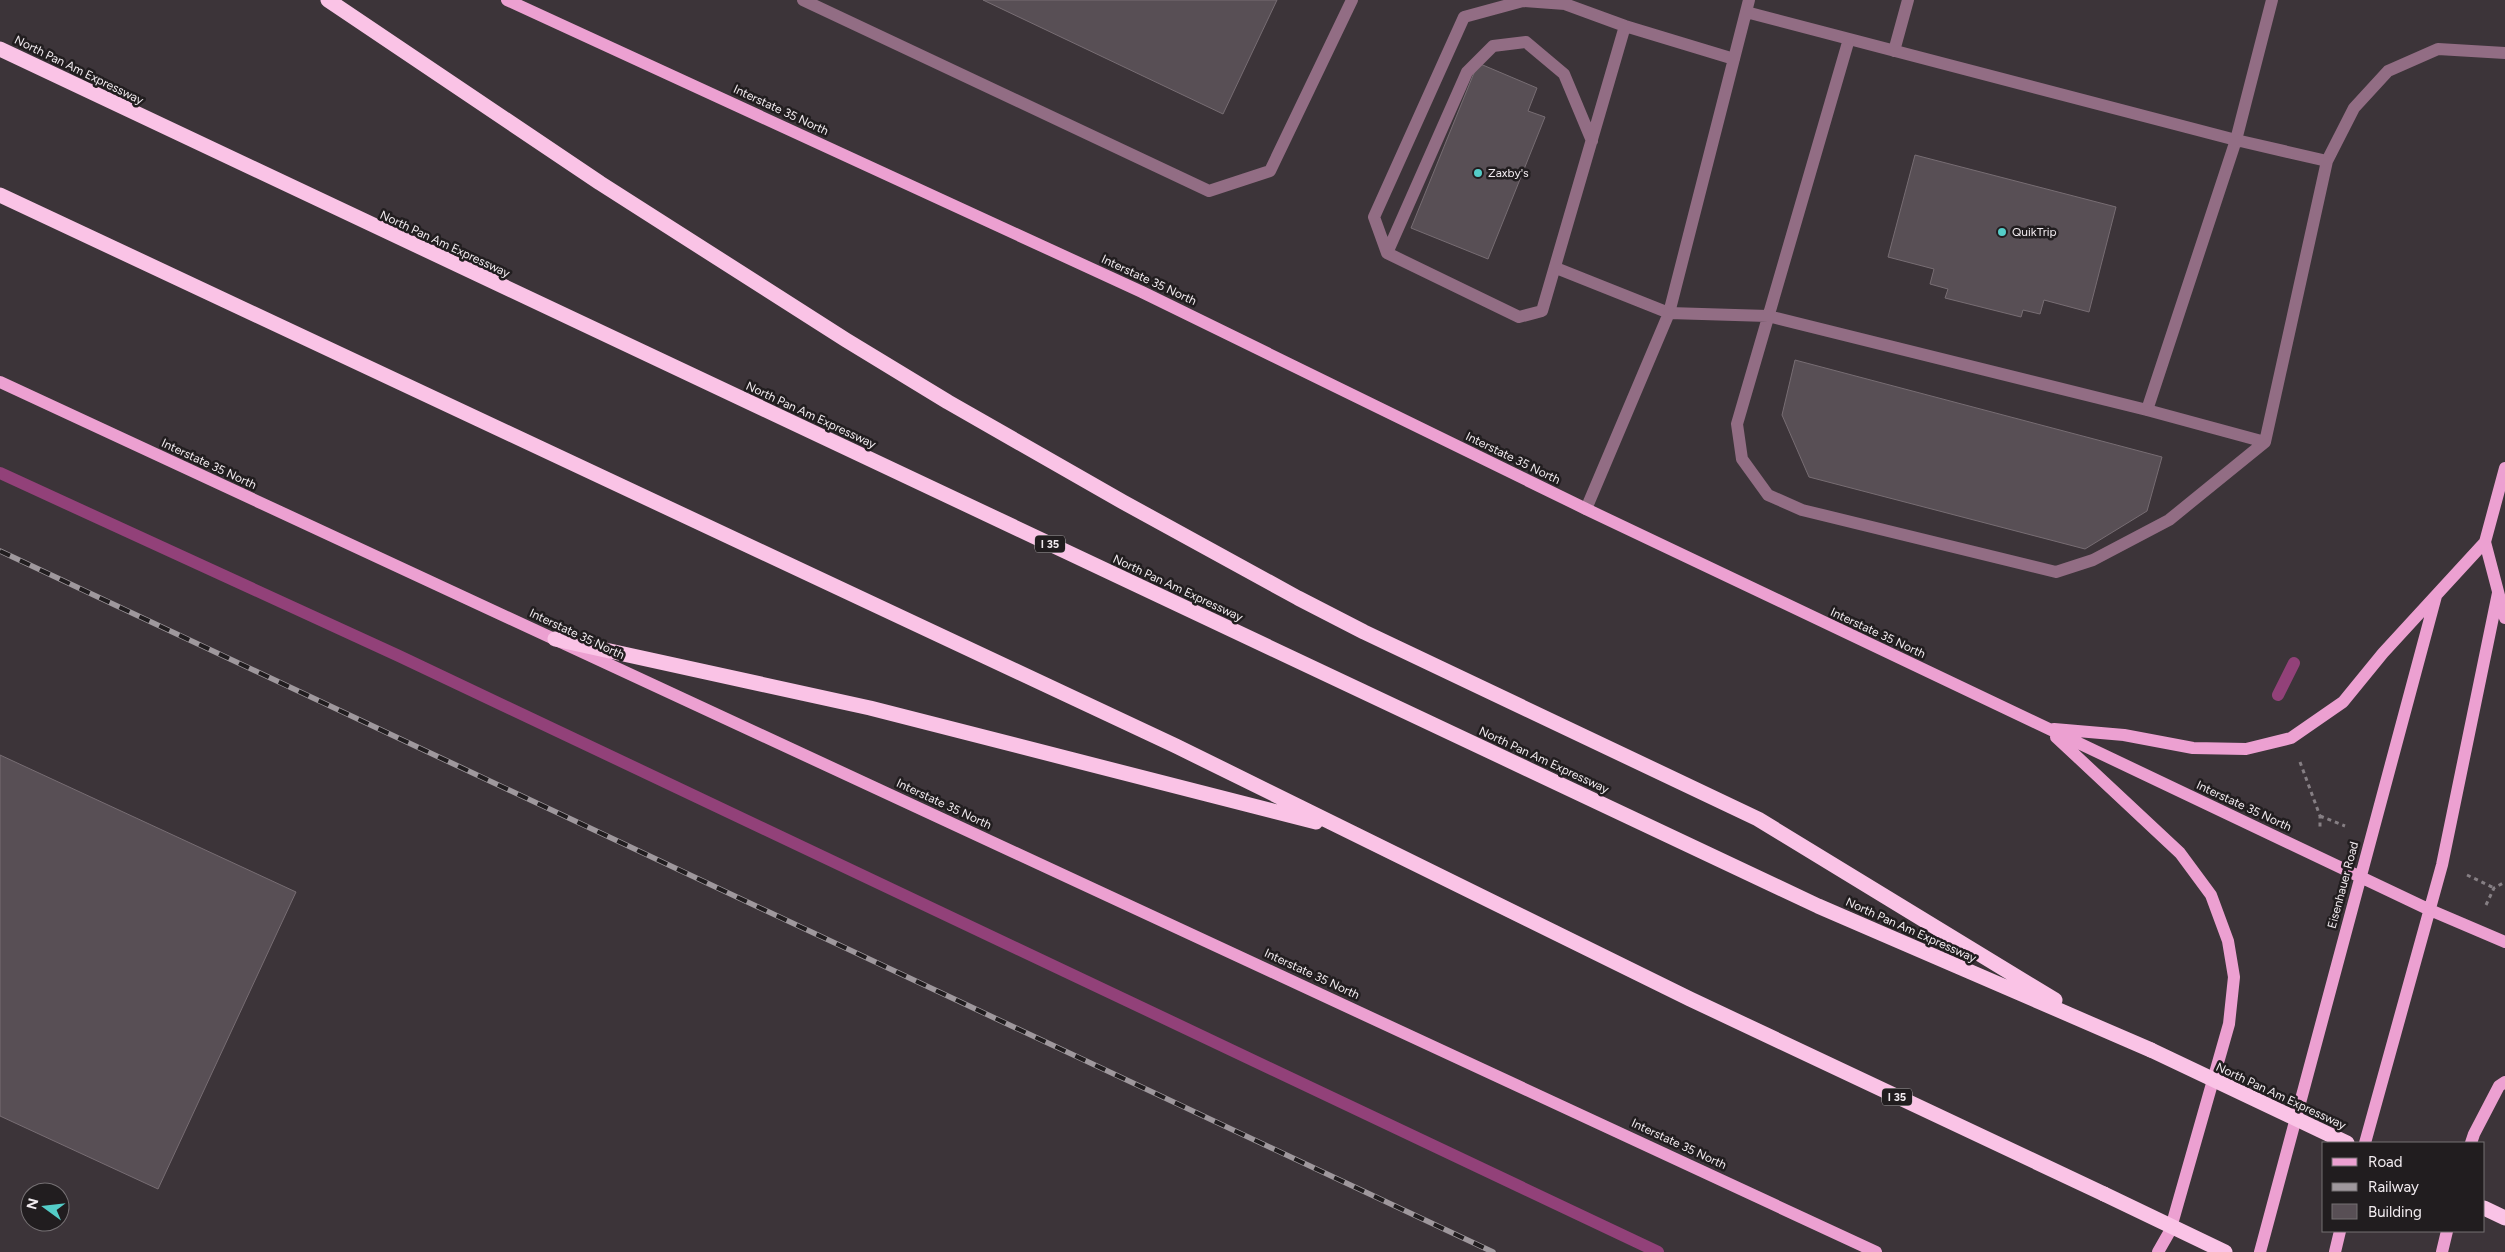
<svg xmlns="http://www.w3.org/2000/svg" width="2505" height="1252" font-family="Figtree,sans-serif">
<rect width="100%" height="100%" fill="#3c3439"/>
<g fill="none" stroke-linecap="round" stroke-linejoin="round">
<path stroke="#924179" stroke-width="12" d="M0 473 399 656 1658 1252
M2278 695 2294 663"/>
</g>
<path fill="#584f55" stroke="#776d73" d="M983 0H1277L1223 114Z
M1478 63 1537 88 1528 111 1545 117 1488 259 1411 228Z
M1915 155 2116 207 2089 312 2044 300 2040 314 2023 310 2021 317 1945 298 1948 289 1930 284 1934 269 1888 257Z
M1795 360 2162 457 2147 511 2085 549 1809 477 1782 415Z
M0 755 296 892 158 1189 0 1116Z"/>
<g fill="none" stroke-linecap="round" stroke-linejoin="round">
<path stroke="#867f84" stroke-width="3" stroke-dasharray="4 4" stroke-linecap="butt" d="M2300 762 2320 816V827
M2320 816 2345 826
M2467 875 2494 888
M2486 905 2494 888 2505 882"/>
<path stroke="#926d84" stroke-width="12" d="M803 0 1209 191 1270 171 1352 0
M1746 12 2236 140 2327 161
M1625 26 1542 311 1519 317 1387 253 1374 217 1464 17 1523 1 1565 4 1625 26 1734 59
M1849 39 1737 424 1742 459 1768 495 1802 510 2056 572 2093 560 2169 520 2265 442
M1894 51 1908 0
M1387 253 1467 72 1493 46 1526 42 1564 74 1592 141
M1556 268 1669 313 1768 316 2147 410 2265 442 2327 161 2354 108 2388 71 2438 49 2505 53
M2147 410 2236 140 2272 0
M1586 509 1669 313 1749 0"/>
<path stroke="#eca0d1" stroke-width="12" d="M507 0 1142 292 1586 509 2430 910 2505 942
M0 382 1876 1252
M2485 542 2505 618
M2054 729 2124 735 2193 748 2246 749 2291 738 2343 702 2383 653 2485 542 2505 468
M2056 737 2180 853 2211 895 2228 941 2234 977 2229 1024 2170 1231 2158 1252
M2365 1143 2442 865 2498 593
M2471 1143 2474 1134 2499 1086 2505 1082
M2260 1252 2436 596
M2335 1252 2340 1231
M2442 1252 2447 1231"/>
<path stroke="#fac3e6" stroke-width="15" d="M328 0 600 183 846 340 948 402 1123 502 1298 598 1364 632 1758 819 2055 1000
M0 49 1818 906 2151 1050
M0 195 1176 746 1690 999 2104 1194
M555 639 870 708 1316 822
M2484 1208 2505 1218"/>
<defs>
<path id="rail" d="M0 551 1493 1252"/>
</defs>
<use href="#rail" stroke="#9f989d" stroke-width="5.5"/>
<use href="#rail" stroke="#211d1f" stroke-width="4" stroke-dasharray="11" stroke-linecap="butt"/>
<path stroke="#fac3e6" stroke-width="15" d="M2151 1050 2347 1143
M2104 1194 2225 1252"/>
</g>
<g fill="#54cdc8" stroke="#211d1f" stroke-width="2">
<circle cx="1478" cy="173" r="5"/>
<circle cx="2002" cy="232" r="5"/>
</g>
<g text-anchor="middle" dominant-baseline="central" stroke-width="5" stroke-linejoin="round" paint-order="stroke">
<g fill="#211d1f" stroke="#b3aeb1" stroke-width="1">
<rect x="1035" y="535.5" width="30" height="17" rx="4"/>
<rect x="1882" y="1088.5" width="30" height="17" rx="4"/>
</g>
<g font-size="11" font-weight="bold" fill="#f2ecf0">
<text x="1050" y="544">I 35</text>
<text x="1897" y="1097">I 35</text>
</g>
<g font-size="12" fill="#f2ecf0" stroke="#211d1f">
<text transform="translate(79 70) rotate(26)">North Pan Am Expressway</text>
<text transform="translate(781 110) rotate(25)">Interstate 35 North</text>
<text transform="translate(445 244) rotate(25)">North Pan Am Expressway</text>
<text transform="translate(1149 280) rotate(25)">Interstate 35 North</text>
<text transform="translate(811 415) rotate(25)">North Pan Am Expressway</text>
<text transform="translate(1513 458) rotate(26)">Interstate 35 North</text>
<text transform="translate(209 464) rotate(25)">Interstate 35 North</text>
<text transform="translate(1178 588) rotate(25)">North Pan Am Expressway</text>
<text transform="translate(1878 633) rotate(25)">Interstate 35 North</text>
<text transform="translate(577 634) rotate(25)">Interstate 35 North</text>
<text transform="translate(1544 760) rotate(25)">North Pan Am Expressway</text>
<text transform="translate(944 804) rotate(25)">Interstate 35 North</text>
<text transform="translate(2244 806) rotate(25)">Interstate 35 North</text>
<text transform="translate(2343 885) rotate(-75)">Eisenhauer Road</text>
<text transform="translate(1911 930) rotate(24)">North Pan Am Expressway</text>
<text transform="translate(1312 974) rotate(25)">Interstate 35 North</text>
<text transform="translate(2281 1096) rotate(25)">North Pan Am Expressway</text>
<text transform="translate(1679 1144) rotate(25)">Interstate 35 North</text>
</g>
<g font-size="12" fill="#f2ecf0" stroke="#211d1f" text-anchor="start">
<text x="1488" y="173">Zaxby's</text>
<text x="2012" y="232">QuikTrip</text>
</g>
</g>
<rect x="2322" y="1142" width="162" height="90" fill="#211d1f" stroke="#757073"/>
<rect x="2332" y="1158" width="25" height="8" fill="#eca0d1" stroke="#757073"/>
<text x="2368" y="1167" font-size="15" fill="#f2ecf0">Road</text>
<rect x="2332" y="1183" width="25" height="8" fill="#9f989d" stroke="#757073"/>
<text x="2368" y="1192" font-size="15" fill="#f2ecf0">Railway</text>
<rect x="2332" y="1204" width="25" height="15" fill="#584f55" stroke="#757073"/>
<text x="2368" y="1217" font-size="15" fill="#f2ecf0">Building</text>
<g transform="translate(45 1207) rotate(285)"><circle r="24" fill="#211d1f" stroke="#757073"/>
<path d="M0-4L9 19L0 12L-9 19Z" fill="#54cdc8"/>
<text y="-8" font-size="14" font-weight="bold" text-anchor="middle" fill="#f2ecf0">N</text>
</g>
</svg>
